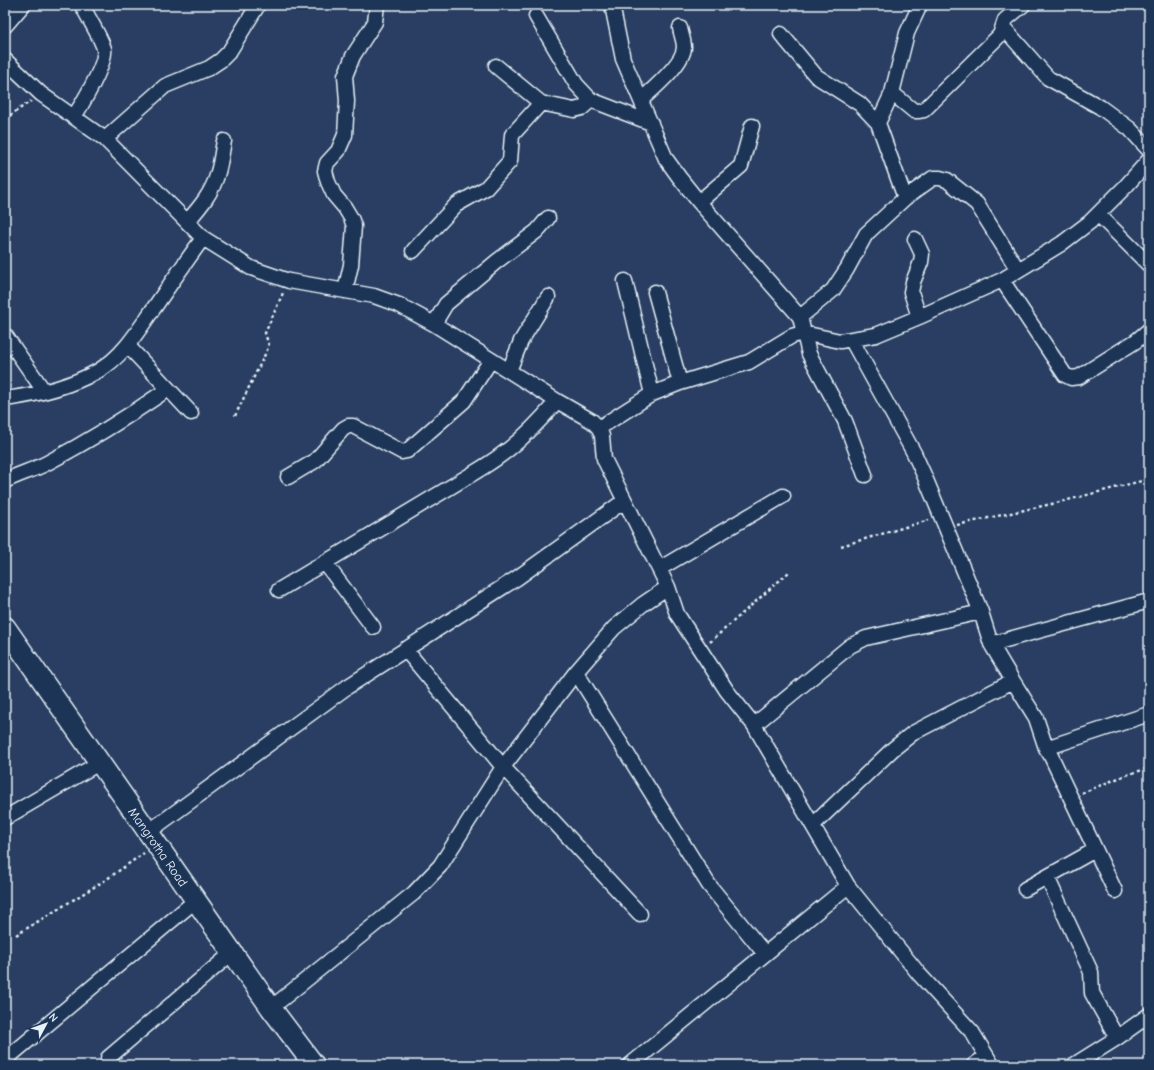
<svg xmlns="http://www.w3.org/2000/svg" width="1154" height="1070" font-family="'Comic Neue',sans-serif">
<rect width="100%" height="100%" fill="#293e62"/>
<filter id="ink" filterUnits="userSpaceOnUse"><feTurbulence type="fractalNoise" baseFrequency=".025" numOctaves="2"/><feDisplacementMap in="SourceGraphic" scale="8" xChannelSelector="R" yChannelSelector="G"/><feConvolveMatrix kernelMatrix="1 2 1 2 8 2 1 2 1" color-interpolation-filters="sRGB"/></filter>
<g filter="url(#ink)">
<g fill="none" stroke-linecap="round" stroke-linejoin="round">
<defs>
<path id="minor" d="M612 5 623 59 666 159 679 177 699 202 800 317 809 354 845 421 865 475
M536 16 576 84 591 100 651 123
M5 26 23 5
M1003 27 1048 78 1100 107 1130 129 1149 150
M781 34 816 76 860 104 878 123 905 198
M5 60 41 94 105 139 203 238 251 268 289 281 374 296 399 305 434 324 557 401 592 421 599 428 602 436 604 459 668 587 677 614 727 691 754 725 848 886 919 974 972 1032 992 1065
M496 66 541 103 574 110 582 108 591 100
M892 93 914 111H918L924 110 1000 35 1005 20 1023 5
M641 100C653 89 684 63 684 47 684 41 681 34 680 28
M74 117C82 104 107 63 104 49 102 39 87 16 82 5
M878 123 892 93 907 33 920 5
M105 139 165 86 209 68 221 60 229 52 258 5
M699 202 741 166 752 126
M1098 214 1149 265
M187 222C200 207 213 192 218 172 221 162 222 151 224 141
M915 239 922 254 921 262 913 282 911 292 919 317
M413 251 456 205 486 188 510 161 512 135 541 103
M1002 280 1065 375 1071 378 1079 377 1136 341 1149 330
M625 281 652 394
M345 291 351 265 354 226 351 218 345 208 334 195 328 182 325 171 327 163 338 151 345 135 347 101 345 76 353 56 375 22 377 5
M655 292 680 383
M800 317 833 290 847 269 866 234 905 198 933 178H940L947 180 977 204 1018 270
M434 324 446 304 496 262 537 231 548 218
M5 335 44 391
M851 339 914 453 924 475 981 612 991 644 1013 681 1036 718 1046 748 1050 754 1115 891
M128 346 191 413
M509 371 521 341 548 297
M5 399C36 395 71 386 98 371 124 356 139 329 156 305 171 283 187 260 203 238
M599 428 652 394 680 383 749 362 792 336 803 333 840 341 876 335 919 317 1002 280 1061 244 1090 222 1126 186 1149 160
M288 477 315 461 343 429 348 426H353L402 452 407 451 464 401 491 360
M5 481C18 474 34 470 47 463 89 441 129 416 168 389
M325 563 373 627
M659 569 783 496
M279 590 472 474C482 468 492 462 501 455 522 440 540 421 557 401
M991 644 1149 601
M405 649 503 767 640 914
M576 672 709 885 765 954
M754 725 850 646 866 638 981 612
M1046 748 1149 714
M5 818 99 763
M813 825 893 749 913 733 1013 681
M147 833 347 687 517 578 624 501
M1047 877 1091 972 1092 993 1117 1038
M1025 889 1095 850
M271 1008 414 893 440 866 503 767 576 672 614 628 643 604 668 587
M11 1055 195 901
M108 1058 232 953
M630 1065 848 886
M974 1065 986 1056
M1074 1065 1117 1038 1149 1015"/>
<path id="secondary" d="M5 627 271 1008 314 1065"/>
</defs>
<use href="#minor" stroke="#e8f1f8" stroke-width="17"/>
<use href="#secondary" stroke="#e8f1f8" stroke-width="23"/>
<path stroke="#e8f1f8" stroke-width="2.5" stroke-dasharray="3 3" stroke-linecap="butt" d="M5 119 31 101
M235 416 269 346 265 333 283 293
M957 525 1056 503 1149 479
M841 546 929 520
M710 642 789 572
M1082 793 1126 775 1149 768
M16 935 107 879 144 853"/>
<use href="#minor" stroke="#1d3557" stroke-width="14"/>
<use href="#secondary" stroke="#1d3557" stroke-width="20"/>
</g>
</g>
<g text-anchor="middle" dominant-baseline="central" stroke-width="4" stroke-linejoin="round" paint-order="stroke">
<g font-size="13" fill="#e8f1f8" stroke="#1d3557">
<text transform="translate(158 847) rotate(55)">Mangrotha Road</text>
</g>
</g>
<rect width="1154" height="1070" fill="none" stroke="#1d3557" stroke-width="20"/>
<rect x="10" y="10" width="1134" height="1050" fill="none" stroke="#e8f1f8" stroke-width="1.5" filter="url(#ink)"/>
<g transform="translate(46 1024) rotate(49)" stroke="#1d3557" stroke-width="3" paint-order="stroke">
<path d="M0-3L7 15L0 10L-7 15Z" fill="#e8f1f8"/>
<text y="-6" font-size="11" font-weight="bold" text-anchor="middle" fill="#e8f1f8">N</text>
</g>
</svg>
